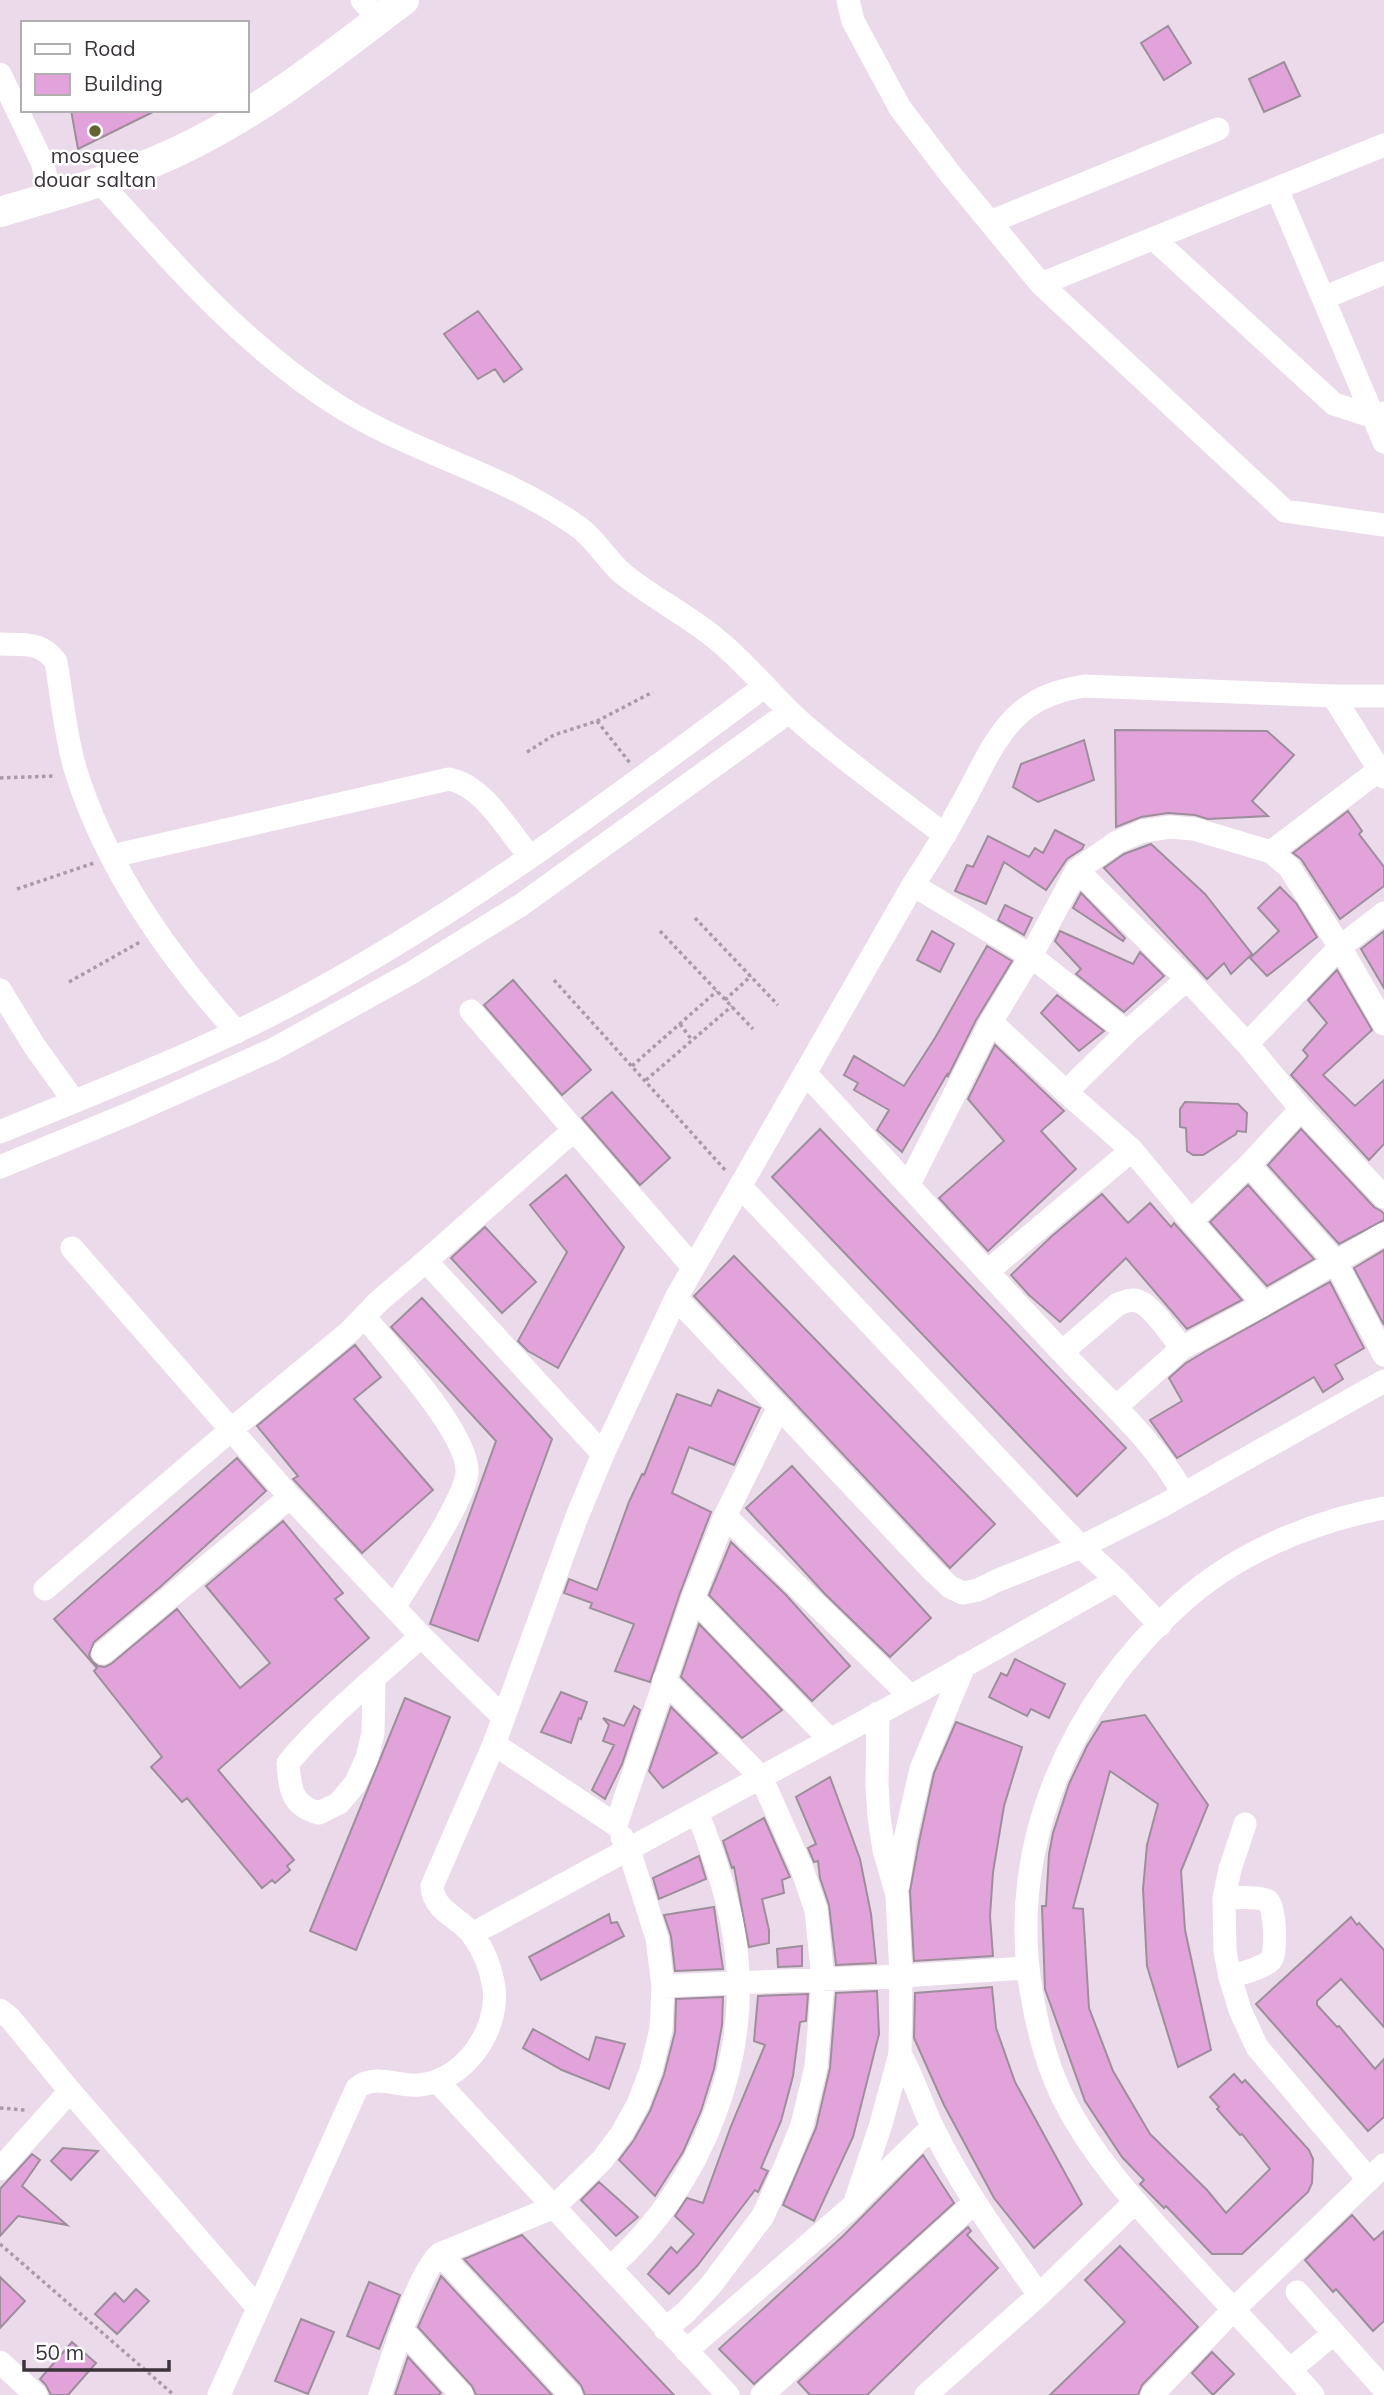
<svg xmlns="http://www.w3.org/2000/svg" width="1384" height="2395" font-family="Mulish,sans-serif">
<rect width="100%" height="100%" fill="#ebdae9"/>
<path fill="#e2a3db" stroke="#9e8e9c" stroke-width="2" d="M1168 26 1191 63 1164 80 1141 43Z
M1284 62 1300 96 1264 112 1249 79Z
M71 110H157L78 149Z
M478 311 522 369 504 382 495 369 478 379 444 334Z
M1115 730 1267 731 1294 755 1252 801 1268 816 1208 819 1195 815 1168 813 1141 817 1116 827Z
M1084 740 1094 780 1038 802 1013 787 1021 764Z
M1348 811 1362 831 1359 834 1384 867V886L1340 919 1301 859 1293 853Z
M1055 830 1084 845 1082 849 1067 859 1046 890 1004 862 986 904 955 891 967 865 973 867 988 836 1029 857 1035 848 1043 853Z
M1151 844 1205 894 1252 954 1231 974 1224 963 1207 979 1104 868 1124 854Z
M1280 887 1296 903 1317 937 1267 976 1250 958 1279 931 1258 908Z
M1081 893 1125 938 1123 941 1073 908Z
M1005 905 1032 918 1024 935 998 920Z
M932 931 954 944 940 972 917 960Z
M1060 931 1133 964 1140 952 1164 976 1124 1012 1076 974 1081 969 1055 941Z
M1384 931V988L1361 949Z
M987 946 1012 961 976 1020 948 1076 947 1074 902 1152 877 1130 889 1110 854 1090 858 1083 844 1075 854 1056 904 1086 935 1038Z
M1337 970 1372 1030 1323 1075 1355 1106 1384 1080V1144L1369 1160 1291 1075 1308 1056 1303 1050 1327 1023 1308 1000Z
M513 980 591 1070 562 1095 484 1005Z
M1057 995 1104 1031 1079 1051 1041 1013Z
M995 1045 1064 1111 1041 1131 1076 1169 988 1251 939 1198 1004 1141 968 1099Z
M612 1092 670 1158 640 1185 582 1118Z
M1185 1102 1238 1104 1247 1113 1246 1132 1237 1131 1236 1134 1203 1155H1193L1187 1151 1186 1128 1180 1127V1109Z
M820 1129 1126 1448 1077 1496 772 1177Z
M1301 1129 1374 1207 1381 1211 1384 1214V1220L1339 1244 1268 1165Z
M566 1175 624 1247 558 1368 528 1351 518 1341 567 1252 530 1205Z
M1248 1185 1314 1259 1267 1286 1210 1222Z
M1102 1194 1128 1223 1150 1203 1171 1227 1174 1223 1242 1300 1187 1329 1126 1258 1060 1322 1029 1295 1011 1275 1052 1236Z
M485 1227 536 1282 502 1313 451 1258Z
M1384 1250V1325L1354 1268Z
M734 1256 995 1524 950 1568 694 1296Z
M1330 1282 1364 1348 1335 1365 1343 1379 1323 1392 1314 1377 1177 1458 1150 1420 1182 1401 1169 1378 1186 1363 1206 1351Z
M422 1298 552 1439 478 1641 430 1624 496 1441 391 1327Z
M355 1345 381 1377 354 1399 433 1490 362 1553 293 1479 298 1476 257 1426Z
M718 1390 760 1408 734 1465 689 1447 672 1493 711 1512 680 1593 650 1682 615 1671 634 1624 590 1608 592 1603 564 1593 569 1579 597 1590 629 1502 642 1474 644 1475 677 1394 711 1406Z
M237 1458 266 1491 160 1587 94 1642 89 1655 92 1661 98 1666 105 1667 111 1664 177 1609 240 1688 270 1663 206 1586 283 1521 343 1593 335 1599 369 1638 218 1770 294 1860 287 1866 290 1870 275 1883 272 1880 262 1888 187 1798 182 1802 151 1767 162 1757 94 1671 97 1668 54 1619Z
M792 1466 931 1618 890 1657 825 1594 746 1508Z
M731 1542 786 1595 850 1666 812 1701 709 1595Z
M699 1624 782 1710 742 1738 681 1677Z
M1015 1659 1065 1684 1049 1718 1031 1709 1027 1716 989 1697 1001 1673 1007 1676Z
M561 1692 587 1702 581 1719 579 1718 571 1743 541 1732Z
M405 1698 450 1717 356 1950 310 1931Z
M634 1706 640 1710 622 1764 605 1799 592 1790 614 1745 603 1741 609 1725 603 1718 624 1726Z
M671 1707 717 1753 663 1788 649 1771Z
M1145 1715 1208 1805 1181 1871 1185 1930 1211 2050 1178 2067 1147 1966 1143 1889 1147 1845 1158 1804 1110 1771 1073 1908 1083 1909 1089 2008 1113 2071 1150 2134 1207 2190 1226 2213 1270 2169 1242 2134 1240 2135 1217 2109 1219 2107 1210 2097 1234 2074 1242 2083 1245 2080 1309 2150 1313 2159 1312 2183 1308 2192 1242 2254H1212L1166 2206 1164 2208 1140 2184 1144 2180 1122 2157 1085 2101 1045 1989 1042 1906H1046L1049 1854 1053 1833 1069 1784 1087 1746 1102 1722Z
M956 1722 1022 1747 1004 1806 993 1872 990 1916 993 1956 914 1961 910 1891 919 1842 934 1773Z
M830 1777 860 1859 871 1914 876 1963 836 1965 829 1905 820 1878 818 1861 814 1862 808 1848 816 1844 796 1797Z
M764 1818 790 1877 782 1880 784 1893 762 1899 769 1930V1943L749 1947 734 1867 732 1868 723 1841Z
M699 1856 706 1879 659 1899 653 1878Z
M714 1907 723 1969 675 1971 671 1936 664 1915Z
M609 1914 611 1923 617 1922 624 1936 541 1980 529 1957Z
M1351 1917 1357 1925 1359 1923 1384 1950V2027L1341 1979 1317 2001V2005L1337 2027 1339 2026 1375 2069 1384 2059V2117L1368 2131 1256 2004Z
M802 1946V1966L778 1967 777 1949Z
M992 1987 996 2028 1015 2082 1082 2204 1034 2248 994 2198 944 2105 914 2038 915 1993Z
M877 1991 879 2034 853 2137 814 2221 783 2205 816 2128 830 2068 836 1993Z
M808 1994 806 2021 800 2022 793 2076 781 2121 761 2168 768 2171 758 2192 755 2190 697 2266 669 2294 648 2274 671 2247 677 2253 694 2234 675 2216 687 2198 703 2203 731 2126 765 2045 754 2041 758 1996Z
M723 1997 722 2025 714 2069 701 2111 683 2152 655 2196 619 2160 634 2140 650 2111 664 2075 675 2032 676 1999Z
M533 2029 589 2060 596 2037 625 2044 609 2089 562 2070 523 2048Z
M63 2148 98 2151 71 2180 51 2161Z
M32 2154 40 2160 22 2186 67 2225 18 2216 0 2236V2189Z
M923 2155 954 2203 754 2384 719 2349 843 2236Z
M599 2182 638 2217 616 2236 581 2200Z
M1352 2215 1374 2240 1384 2231V2321L1373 2331 1336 2289 1333 2292 1305 2260Z
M968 2227 971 2231 967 2235 998 2268 867 2395H810L798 2382Z
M522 2235 674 2395H585L581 2385 464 2259Z
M1120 2246 1198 2327 1142 2385 1138 2395H1050L1125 2322 1085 2280Z
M441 2276 552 2395H476L472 2386 418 2327Z
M0 2277 25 2301 0 2328Z
M369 2282 400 2295 379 2349 347 2336Z
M136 2289 149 2301 117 2334 95 2314 115 2293 124 2302Z
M301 2319 334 2332 308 2394 275 2381Z
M72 2342 96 2363 68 2395H51L46 2385 40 2379Z
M1212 2352 1234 2374 1213 2395 1192 2373Z
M408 2357 441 2393 438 2395H395Z"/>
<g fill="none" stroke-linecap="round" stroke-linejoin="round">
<path stroke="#a89ba7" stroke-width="3.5" stroke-dasharray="3.5 3.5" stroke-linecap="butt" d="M597 721 630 763
M527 752 554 735 597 721 653 692
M0 778 55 776
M17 889 94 863
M695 918 778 1005
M660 931 753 1029
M554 980 726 1171
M69 982 140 942
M725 1000 751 976
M680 1024 692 1040
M632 1066 717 991
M646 1080 732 1006
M0 2108 25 2110
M0 2244 174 2395"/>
<path stroke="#fff" stroke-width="23" d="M362 0 379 19
M848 0 853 21 900 108 951 175 1041 284 1285 511 1384 525
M0 74 42 162 51 197
M100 182C173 264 246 348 340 407 416 454 504 474 577 526 595 538 606 559 622 573 651 597 686 614 715 638 748 664 773 698 804 725 849 764 898 799 945 835
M1277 189 1384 442
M990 222 1218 129
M1154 239 1334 404 1374 417 1384 413
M1041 284 1384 145
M1323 298 1384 273
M0 644C23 645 41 641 56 662 62 696 65 734 75 768 105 867 168 956 237 1032
M1333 696 1384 777
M1271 852 1379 770
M112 856 449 779C483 785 509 832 530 857
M1077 870 1187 979
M913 885 1031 956 1127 1032
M1187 979 1247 1044 1301 1109 1249 1165 1191 1221 1132 1150 1066 1092 1127 1032Z
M0 990 35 1047 74 1101
M471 1011 693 1267
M991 1022 1066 1092
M1247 1044 1340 947 1384 913
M805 1073C891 1165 975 1260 1062 1352 1104 1397 1153 1439 1183 1493
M1301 1109 1384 1197
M0 1132C96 1092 194 1055 286 1007 457 917 611 801 765 686
M1249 1165 1335 1261 1384 1355
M0 1167 131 1113 274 1049 413 972 521 905 789 712
M909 1184 991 1022 1031 956 1077 870 1117 842 1143 831 1170 827 1194 829 1271 852 1289 867 1340 947 1384 1024
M740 1186 1081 1547 1117 1580 1160 1625
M1191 1221 1264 1304
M72 1248 290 1497 421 1636 503 1717
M426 1261 603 1454
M988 1271 1132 1150
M676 1298 932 1570 950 1587 963 1593 978 1590 996 1581 1081 1547 1162 1506 1384 1381
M365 1317C390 1349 470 1435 467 1473 465 1500 411 1579 395 1606
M1062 1352 1118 1304C1126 1301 1133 1298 1140 1302 1153 1307 1172 1336 1182 1348L1264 1304 1384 1234
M1116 1407 1182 1348
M725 1516 909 1695
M45 1589 232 1429 349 1332 379 1301 426 1261 574 1130
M693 1598 829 1739
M103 1653 290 1497
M374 1679 373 1733 367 1758 355 1784 339 1803 319 1813C291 1806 290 1788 288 1763 327 1716 377 1677 421 1636
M664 1680 761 1777 802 1869 816 1910 823 1980 816 2067 802 2125 785 2167 763 2216 711 2285 686 2312 665 2329
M494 1744 616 1825 693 1598 725 1516 778 1409
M1245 1824 1230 1869 1224 1898 1225 1951 1230 1977 1240 2010 1257 2047 1369 2180
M898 1885 905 1839 921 1769 964 1666
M1224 1898C1233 1898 1260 1896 1268 1901 1275 1907 1277 1953 1271 1960 1262 1969 1241 1973 1230 1977
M472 1934 922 1690 1117 1580
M663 1986 901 1976 1027 1968
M0 2010 10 2018 70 2091 258 2308
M900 2054C914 2078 921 2104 933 2128 962 2188 1001 2241 1039 2295
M437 2081 728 2395
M0 2169 70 2091
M857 2201 932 2127
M440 2254 554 2207 602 2160 622 2133 638 2104 651 2070 661 2029 663 1986 657 1938 629 1850 622 1837
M611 2267C702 2185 754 2057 734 1935 727 1892 713 1852 697 1812
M1297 2292 1384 2389
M402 2330 462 2395
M686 2351 854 2205 881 2124 900 2054 901 1976 897 1895 884 1850 879 1817 877 1784 878 1713
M0 2362 36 2395
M1290 2370 1334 2333
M219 2395 357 2088C375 2073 398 2087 419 2085 464 2081 499 2031 494 1988 491 1968 484 1950 472 1934 458 1917 433 1910 432 1886L494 1744 576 1519 603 1454 676 1298 913 885C931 858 948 830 963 802 980 772 994 735 1021 712 1040 696 1061 690 1084 686L1333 696H1384
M380 2395C390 2365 418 2271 440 2254L571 2395
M762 2395 974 2203
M926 2395 1039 2295 1135 2202
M1152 2395 1233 2310 1384 2165
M1313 2395C1267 2345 1220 2296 1174 2245 1132 2199 1090 2153 1062 2096 1046 2063 1037 2026 1031 1990 1007 1843 1072 1702 1180 1604 1236 1553 1311 1522 1384 1508"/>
<path stroke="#fff" stroke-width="30" d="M0 212C58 195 117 179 172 154 256 116 331 56 404 0"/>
</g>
<circle fill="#646431" stroke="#fff" stroke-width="2.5" cx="95" cy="131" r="7"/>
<g text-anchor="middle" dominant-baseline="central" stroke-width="5" stroke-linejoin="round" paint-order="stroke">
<g font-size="21" fill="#3b343a" stroke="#fff">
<text x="95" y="155">mosquee<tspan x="95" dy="24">douar saltan</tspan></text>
</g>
</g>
<rect x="21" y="21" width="228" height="91" fill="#ffffff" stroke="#b1aeb0" stroke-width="2"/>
<rect x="35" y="44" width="35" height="10" fill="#ffffff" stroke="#b1aeb0" stroke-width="2"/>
<text x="84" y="56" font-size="21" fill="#3b343a">Road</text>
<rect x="35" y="74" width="35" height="21" fill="#e2a3db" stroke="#b1aeb0" stroke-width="2"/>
<text x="84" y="91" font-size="21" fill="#3b343a">Building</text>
<path d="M24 2360v10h145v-10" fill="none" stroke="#3b343a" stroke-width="3.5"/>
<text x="35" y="2360" font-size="21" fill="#3b343a" stroke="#ffffff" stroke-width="5" paint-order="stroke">50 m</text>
</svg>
